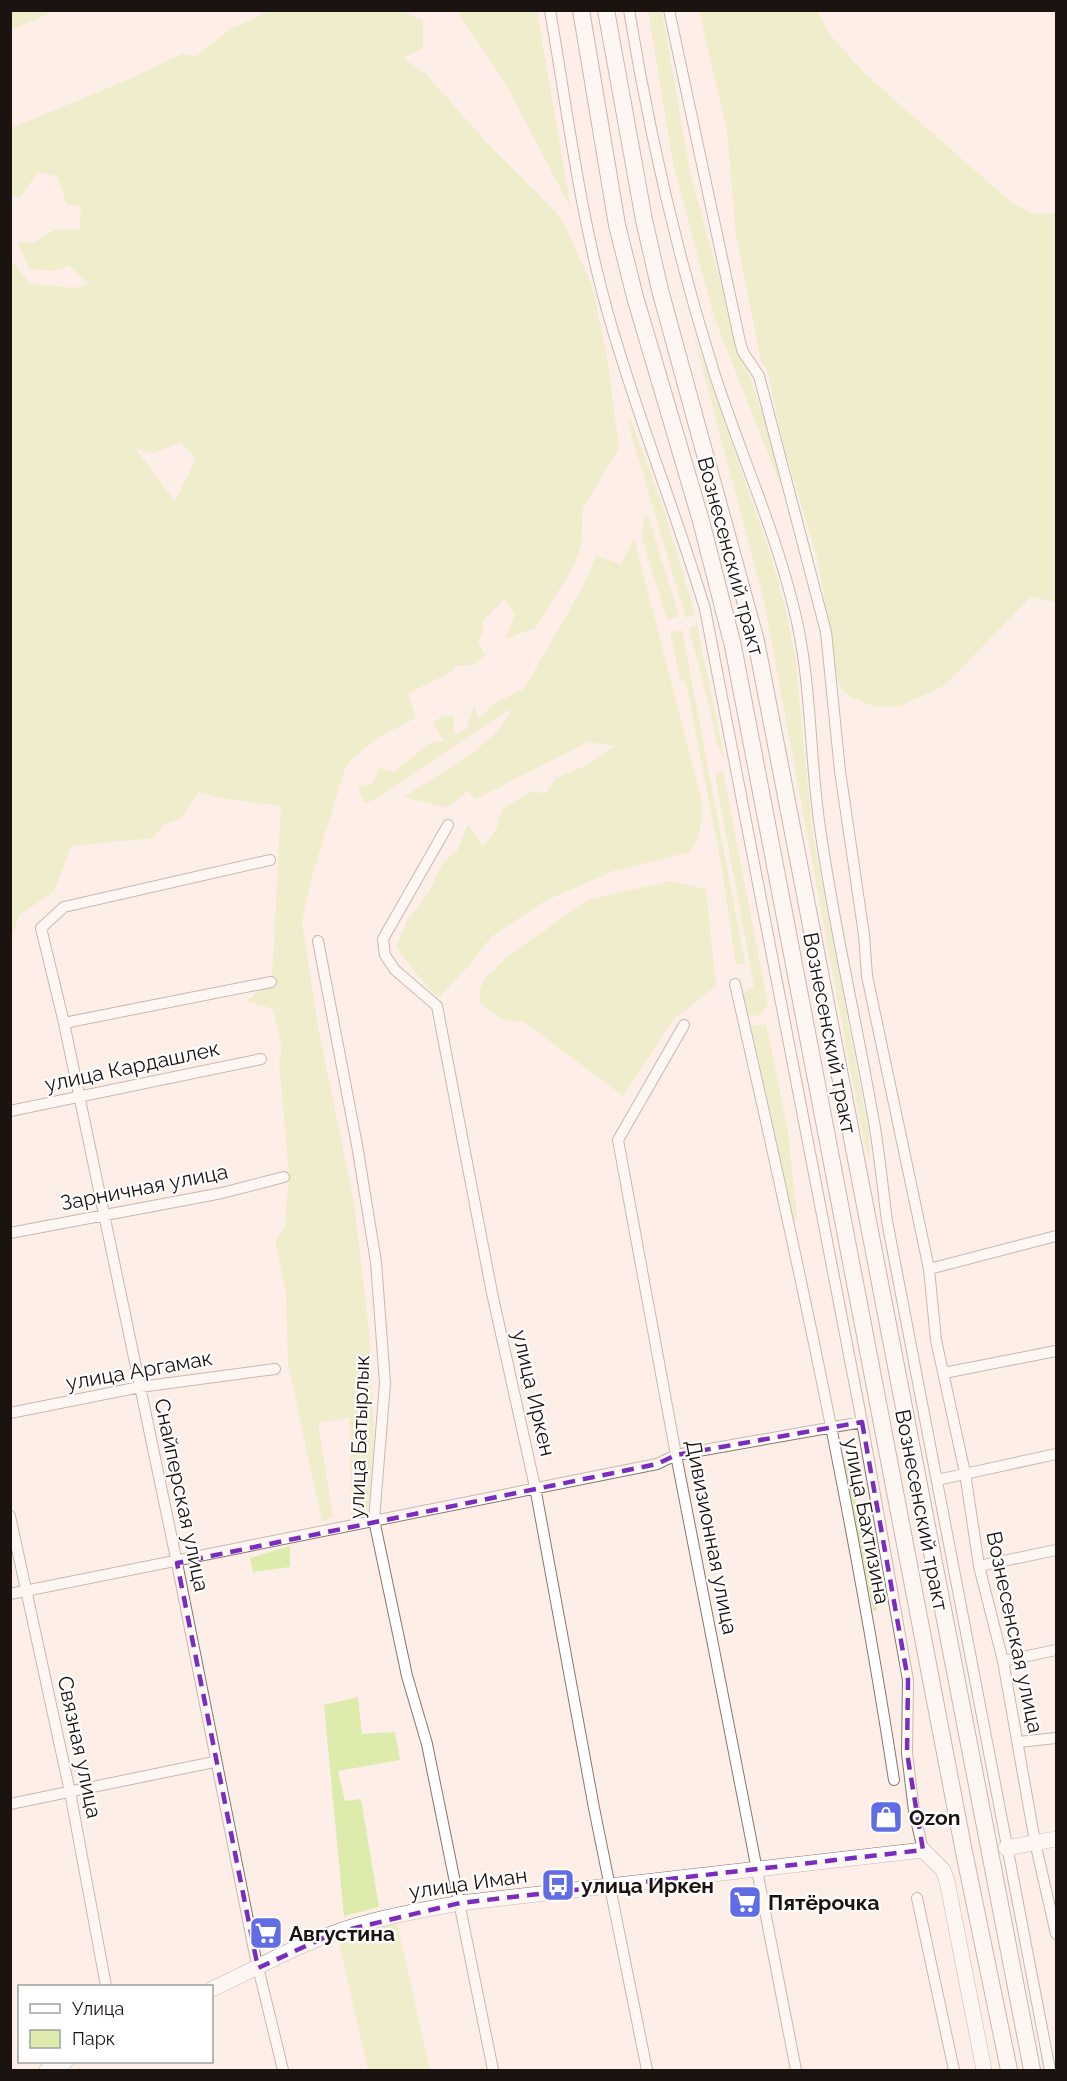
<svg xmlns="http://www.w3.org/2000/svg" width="1067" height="2081" font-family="Raleway,sans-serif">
<rect width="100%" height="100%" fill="#fdeee8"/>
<path fill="#ddecac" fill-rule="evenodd" d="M11 10H55V11L11 30Z
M399 10 423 20V48L403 58 426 74 488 144 561 218 592 285 608 362 619 448 583 508 581 546 573 568 535 628 505 639 515 614 504 599 483 621V632L478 642 485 655 474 665 455 666 454 671 408 693 416 718 375 739 346 765 313 873 302 922 318 1026 354 1203 370 1339 374 1436 368 1514 351 1515 349 1418 318 1423 333 1517 322 1522 288 1364 286 1292 275 1242 285 1226 289 1173 279 1063 282 1048 273 1009 247 1001 272 977 281 806 220 798 198 792 181 818 163 825 153 838 71 846 54 892 19 915 14 930 11 932 10 260 31 284 74 288 89 284 69 266 53 271 29 269 18 242H35L54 230 80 229 81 206 67 205 57 176 38 172 20 198 11 195V128L127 80 182 54 196 56 229 30 269 11ZM181 442 196 459 175 501 135 448 154 453Z
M457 11H537L571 209 506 84Z
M648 11H662L690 172 732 325 766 424 782 489 714 317 673 163Z
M699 11H817L832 37 865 74 1012 203 1034 214H1056V602L1031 597 944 686 900 706H873L850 697 839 686 818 561 784 447 767 370 761 361 736 235 727 131Z
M692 329 771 556 786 611 795 657 813 836 869 1133 870 1160 864 1143 764 601Z
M630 418 662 504 695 614 686 618 628 424Z
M648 516 679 616 667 620 642 538 644 518Z
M634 538 701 798C702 818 703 837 689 852L613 871 545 901 491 937 467 968 439 997 427 987 396 947 407 920 428 894 443 862 457 851 468 825 483 846 496 830 502 809 533 791 545 794 556 778 587 765 615 746 588 742 476 799 467 791 448 808 404 797C436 775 499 744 512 708L374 800 364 803 358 787 372 784 380 768 394 772 430 743 444 741 433 723 443 715 454 717V734L467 729 474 705 479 720 493 704 524 689 581 590 596 556 621 564Z
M697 625 725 760C714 743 714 725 709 706 703 680 695 654 689 628Z
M682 630 745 963 736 965 722 869 686 682 680 679 670 632Z
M723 771 768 1005 760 1015 749 1016 743 992 754 986 715 775Z
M670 881 706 889 716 986 673 1020 623 1096 523 1021C503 1023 495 1016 480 1003V990L484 979 512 953 588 900Z
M766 1024 788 1130 797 1218 794 1222 751 1026Z
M844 1459H848L877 1610 873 1611Z
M290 1546V1567L253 1572 250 1558Z
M358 1697 362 1734 395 1732 400 1760 338 1771 345 1801 361 1799 379 1907 344 1916 324 1705Z
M396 1918 430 2070H368L338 1938Z"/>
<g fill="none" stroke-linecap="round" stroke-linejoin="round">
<defs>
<path id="street" d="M550 10C567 110 580 213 607 310 635 411 675 509 705 609L862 1422 908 1680 907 1753 914 1811 923 1850
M629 10C649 132 676 251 713 369 738 448 773 524 793 605 812 677 809 754 820 828 834 928 858 1028 875 1128 880 1159 883 1190 887 1221L1050 2070
M669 10 740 342 743 352 759 376 826 632 840 771 864 935 867 976 929 1269 936 1340 965 1473 979 1566 1003 1661 1035 1842 1056 1934
M448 825 383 939 385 955 395 970 437 1006 492 1293 535 1487 594 1808 647 2070
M270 860 64 907 41 928 64 1023 177 1563 255 1955 283 2070
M318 941 357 1145 376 1262 385 1383 374 1520 407 1676 427 1744 493 2070
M735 984C795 1247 853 1512 894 1780
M64 1023 271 982
M684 1025 618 1140 676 1455 796 2070
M10 1111 261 1059
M10 1233 222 1193 284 1177
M929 1269 1056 1236
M944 1373 1056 1351
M10 1413 140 1387 275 1369
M937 1480 1056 1454
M10 1516 70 1792 106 1986
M979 1566 1056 1550
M10 1594 657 1464 676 1455 862 1422
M1003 1661 1056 1650
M1019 1742 1056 1738
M10 1804 214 1762
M917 1898 954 2070"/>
<path id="secondary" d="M1006 1848 1056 1839
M212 1989C252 1971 292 1947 334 1933 375 1918 418 1911 460 1903L923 1850 943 1870 947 1881 984 2070
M47 2070 65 2062"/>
<path id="primary" d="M581 10 617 225 635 297 701 521 733 646 964 1852 1009 2070
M606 10 644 220 660 290 756 641 1032 2070"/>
</defs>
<use href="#street" stroke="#8a756c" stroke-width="12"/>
<use href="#secondary" stroke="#8a756c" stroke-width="16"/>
<use href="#primary" stroke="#8a756c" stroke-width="18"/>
<use href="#street" stroke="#fff" stroke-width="10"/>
<use href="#secondary" stroke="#fff" stroke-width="15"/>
<use href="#primary" stroke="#fff" stroke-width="16"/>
</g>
<path d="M0 0H1067V2081H0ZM862 1422 908 1680 907 1753 923 1850 460 1903 334 1933 258 1968 177 1563 657 1464 676 1455Z" fill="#fdeee8" fill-opacity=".55" fill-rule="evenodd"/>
<path fill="none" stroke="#7b2cbf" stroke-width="4.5" stroke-dasharray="12 8" stroke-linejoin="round" d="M862 1422 908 1680 907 1753 923 1850 460 1903 334 1933 258 1968 177 1563 657 1464 676 1455Z"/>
<defs>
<symbol id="shop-square" viewBox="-11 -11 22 22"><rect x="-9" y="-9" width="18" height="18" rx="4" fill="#606de5" stroke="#fff"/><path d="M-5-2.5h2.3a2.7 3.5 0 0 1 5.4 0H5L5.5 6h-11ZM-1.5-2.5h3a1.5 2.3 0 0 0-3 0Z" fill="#fff"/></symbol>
<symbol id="bus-square" viewBox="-11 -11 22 22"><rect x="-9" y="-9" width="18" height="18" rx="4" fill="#606de5" stroke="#fff"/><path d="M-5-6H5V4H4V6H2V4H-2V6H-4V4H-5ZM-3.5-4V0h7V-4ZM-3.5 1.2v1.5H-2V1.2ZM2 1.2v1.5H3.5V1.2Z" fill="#fff"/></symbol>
<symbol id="supermarket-square" viewBox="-11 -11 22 22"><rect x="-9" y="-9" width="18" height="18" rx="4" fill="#606de5" stroke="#fff"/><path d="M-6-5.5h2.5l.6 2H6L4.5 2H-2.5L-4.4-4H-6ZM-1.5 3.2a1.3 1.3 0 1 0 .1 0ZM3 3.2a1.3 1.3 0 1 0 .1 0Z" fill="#fff"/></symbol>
</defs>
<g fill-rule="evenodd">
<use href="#shop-square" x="867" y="1798" width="38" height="38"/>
<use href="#bus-square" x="539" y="1866" width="38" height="38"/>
<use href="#supermarket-square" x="726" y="1883" width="38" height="38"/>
<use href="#supermarket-square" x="247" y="1914" width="38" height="38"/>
</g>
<g text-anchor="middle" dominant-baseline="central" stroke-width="4.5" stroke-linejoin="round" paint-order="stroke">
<g font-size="21" fill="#1b1310" stroke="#fff">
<text transform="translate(731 556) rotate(75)">Вознесенский тракт</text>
<text transform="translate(830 1033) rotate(79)">Вознесенский тракт</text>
<text transform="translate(132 1066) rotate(-12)">улица Кардашлек</text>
<text transform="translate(144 1187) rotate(-11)">Зарничная улица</text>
<text transform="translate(139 1370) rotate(-10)">улица Аргамак</text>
<text transform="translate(534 1393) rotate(77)">улица Иркен</text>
<text transform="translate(359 1437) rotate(-88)">улица Батырлык</text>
<text transform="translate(182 1495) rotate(78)">Снайперская улица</text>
<text transform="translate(922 1510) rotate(79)">Вознесенский тракт</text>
<text transform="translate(867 1521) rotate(79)">улица Бахтизина</text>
<text transform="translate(712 1537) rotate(79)">Дивизионная улица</text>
<text transform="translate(1015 1632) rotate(78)">Вознесенская улица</text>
<text transform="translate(80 1747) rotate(78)">Связная улица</text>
<text transform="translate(468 1883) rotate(-8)">улица Иман</text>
</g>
<g font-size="21" font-weight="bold" fill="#1b1310" stroke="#fff" text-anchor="start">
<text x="909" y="1817">Ozon</text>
<text x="581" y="1885">улица Иркен</text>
<text x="768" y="1902">Пятёрочка</text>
<text x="289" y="1933">Августина</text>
</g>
</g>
<rect width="1067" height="2081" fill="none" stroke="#1b1310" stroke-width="24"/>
<rect x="18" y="1985" width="195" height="78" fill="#ffffff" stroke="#a4a19f" stroke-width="1.5"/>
<rect x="30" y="2004" width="30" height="9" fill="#ffffff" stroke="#a4a19f" stroke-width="1.5"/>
<text x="72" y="2015" font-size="18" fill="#1b1310">Улица</text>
<rect x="30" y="2030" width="30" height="18" fill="#ddecac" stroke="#a4a19f" stroke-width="1.5"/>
<text x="72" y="2045" font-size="18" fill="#1b1310">Парк</text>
</svg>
